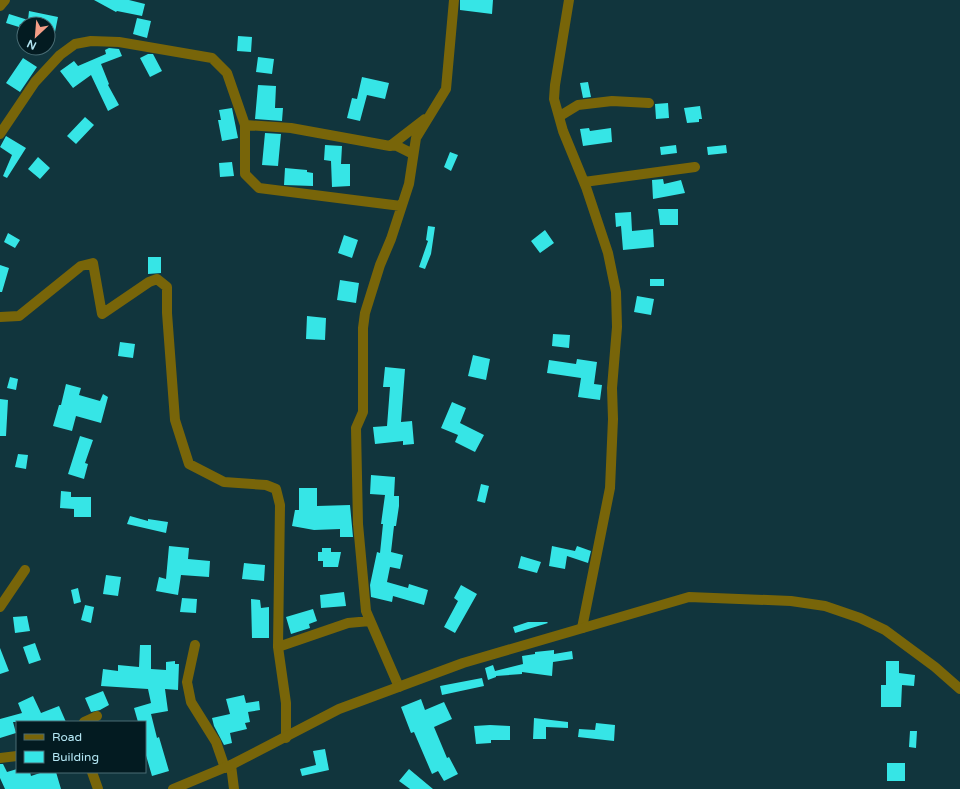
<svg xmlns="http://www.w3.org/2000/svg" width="960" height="789" font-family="'Varela Round',sans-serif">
<rect width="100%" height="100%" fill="#11353d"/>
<path fill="#36e5e6" d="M94 0H129L145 4 142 16 117 11 116 12Z
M460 0H493L492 14 460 10Z
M29 11 58 17 55 32 48 30V24H20L19 27 6 23 9 14 28 20Z
M137 18 151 21 147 38 133 34Z
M238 36 252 37 251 52 237 51Z
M109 48 119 49 122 56 101 64 109 84 108 85 119 105 108 111 91 75 73 88 60 71 74 61 78 66 106 54 105 50Z
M148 54H153L162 71 150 77 140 58Z
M258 57 274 59 272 74 256 72Z
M23 58 37 67 20 92 6 83Z
M362 77 389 83 385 99 367 95 360 121 347 118 352 98 357 99Z
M588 82 591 97 583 98 580 83Z
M258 85 276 86 275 108H283L282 121 255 119Z
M668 103 669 118 656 119 655 104Z
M700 106 702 119H699V122L687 123 684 108Z
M232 108 238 138 222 141 218 120H221L219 110Z
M85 117 94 125 76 144 67 136Z
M589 128 590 131 611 128 612 142 583 146 580 129Z
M265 133 281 134 278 166 262 165Z
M6 136 26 148 7 178 3 176 12 155 0 147Z
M325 145 342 146 341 164H350V186L332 187 331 161 324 160Z
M676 145 677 153 661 155 660 147Z
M726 145 727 153 708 155 707 147Z
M450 152 458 155 451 171 444 167Z
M38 157 50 168 40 179 28 169Z
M232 162 234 176 220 177 219 163Z
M285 168 307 170V172L313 173V186L284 185Z
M663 179 664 184 681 180 685 193 653 199 652 180Z
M658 209H678V225H660Z
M631 212 632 231 653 229 654 247 623 250 621 226 616 227 615 213Z
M428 226 435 227 431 254 425 269 419 267 428 241 426 240Z
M545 230 554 243 540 253 531 241Z
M8 233 20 240 15 248 4 242Z
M344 235 358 240 352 258 338 253Z
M148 257H161V273L148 274Z
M0 265 9 268 2 292H0Z
M650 279H664V286H650Z
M340 280 359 283 356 303 337 300Z
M637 296 654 299 651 315 634 312Z
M307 316 326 318 325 340 306 339Z
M553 334 570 335 569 348 552 346Z
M120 342 135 344 133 358 118 356Z
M473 355 490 359 486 380 468 376Z
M577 359 597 362 594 384 602 385 600 400 578 397 581 378 547 373 549 360 576 364Z
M385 367 405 369 401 422 412 421 414 444 403 445V441L375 444 373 427 387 426 390 387H383Z
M10 377 18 379 16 390 7 388Z
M66 384 81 388 79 395 100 401 103 394 108 397 101 423 76 416 72 431 53 426 59 405H61Z
M0 399 8 400 6 436H0Z
M452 402 466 408 460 423 484 435 475 452 455 442 458 435 441 428Z
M80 436 93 440 85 463 88 464 84 479 68 474Z
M18 454 28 455 26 469 15 467Z
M371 475 395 477 394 496H399V506L396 526H394L391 552 403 555 400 569 390 567 387 582 408 588 409 584 428 590 424 605 393 596 392 602 371 597 370 585 377 552 380 553 383 524H381L385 495 370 494Z
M481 484 489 486 485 503 477 501Z
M299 488H317V506L350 505 353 537H340V529L314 530 292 526 295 510H299Z
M61 491 71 492V497H91V517H74V509L60 508Z
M130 516 148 521V519L168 522 166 533 127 524Z
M169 546 189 548 188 559 210 561 209 577 181 575 178 595 156 591 159 577 166 579Z
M552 546 575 551 577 546 591 551 588 563 567 556 565 569 549 566Z
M322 548H331V552H341L338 567H323V561H318V552H322Z
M521 556 541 562 537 573 518 568Z
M244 563 265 565 264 581 242 579Z
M106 575 121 577 118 596 103 594Z
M461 585 477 594 455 633 444 627 458 601 454 598Z
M78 588 81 602 74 604 71 590Z
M344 592 346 606 321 608 320 595Z
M182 598 197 599 196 613 180 612Z
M251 599 260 600 261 608 269 607V638H252Z
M85 605 94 607 91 623 81 620Z
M313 609 317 621 309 624 310 628 291 634 286 617Z
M27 616 30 631 15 633 13 617Z
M528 622H547L548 623 515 633 513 627Z
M35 643 41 660 29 664 23 647Z
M140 645H151V669L166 670V662L175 661V664H179L178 690 165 689 168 711 151 714 157 738 159 737 169 771 152 776 145 752V722H138L134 708 151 703 148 689 101 686 103 669 118 671V665L139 667Z
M0 648 9 671 0 674Z
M554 650V654L572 651 573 659 553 662 552 676 522 672V674L496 676V677L488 680 485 668 493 665 495 671 523 664 522 656 535 654V652Z
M886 661H899V673L915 675 914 686 902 685 901 707H881V685H886Z
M482 678 484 686 442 695 440 686Z
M103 691 109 705 100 710 91 712 85 698Z
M244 695 246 703 259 701 260 710 248 712 250 722 245 723 247 729 230 733 232 743 224 745 214 726 212 718 230 714 226 699Z
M33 696 41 713 59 706 66 722H13L16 733 0 738V719L22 713 18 703Z
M421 699 425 710 444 702 452 719 434 727 447 758 449 757 458 774 444 781 438 771 432 774 414 732 411 733 401 707Z
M534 718 568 722V728L546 727V739H533Z
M596 723 615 725 614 741 578 737 579 729 595 730Z
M490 725 510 726V740H491V743L476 744 474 726Z
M910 731H917L916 748 909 747Z
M325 749 329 770 302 776 300 769 316 765 313 751Z
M887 763H905V781H887Z
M0 764H3L7 772 17 769V772H30L31 776 43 772H56L61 789H5L0 778Z
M409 769 433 789H410L399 781Z"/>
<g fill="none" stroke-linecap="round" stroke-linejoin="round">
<path stroke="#786509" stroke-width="10" d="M569 0 555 85 554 99 563 131 586 187 608 253 616 292 617 327 612 388 613 419 610 488 582 628
M0 6 5 0
M560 116 578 105 612 101 649 103
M245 125 291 128 390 146 395 145 413 154
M0 134 35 82 60 55 75 44 91 41 119 42 212 58 227 73 245 125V174L259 188 401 206
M390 146 425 119
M584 182 695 167
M0 317 19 316 81 266 93 263 102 314 149 282 157 279 167 287V313L175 420 189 464 224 482 266 485 276 489 280 505 278 647 286 703V738
M0 607 25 570
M195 645 187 682 191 702 216 742 225 768
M278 647 348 623 370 621
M399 687 366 611 358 524 356 428 363 412V328L365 313 380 265 391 239 409 184 416 138 446 89 454 0
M84 722 97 716
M0 758 17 756
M231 765 234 789
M92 772 98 789"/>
<path stroke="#786509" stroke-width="10" d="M173 789 231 765 339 709 463 663 689 597 791 601 825 606 860 618 885 630 935 667 960 689"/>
</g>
<rect x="16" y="721" width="130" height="52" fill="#031b21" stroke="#4a6d75"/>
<rect x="24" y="734" width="20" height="6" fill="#786509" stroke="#4a6d75"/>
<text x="52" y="741" font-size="12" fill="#b5e7f4">Road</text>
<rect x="24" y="751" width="20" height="12" fill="#36e5e6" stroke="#4a6d75"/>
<text x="52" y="761" font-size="12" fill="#b5e7f4">Building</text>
<g transform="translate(36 36) rotate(206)"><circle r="19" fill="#031b21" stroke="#4a6d75"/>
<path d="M0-3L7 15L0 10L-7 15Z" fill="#f49e87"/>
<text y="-6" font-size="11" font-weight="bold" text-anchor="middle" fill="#b5e7f4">N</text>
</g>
</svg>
